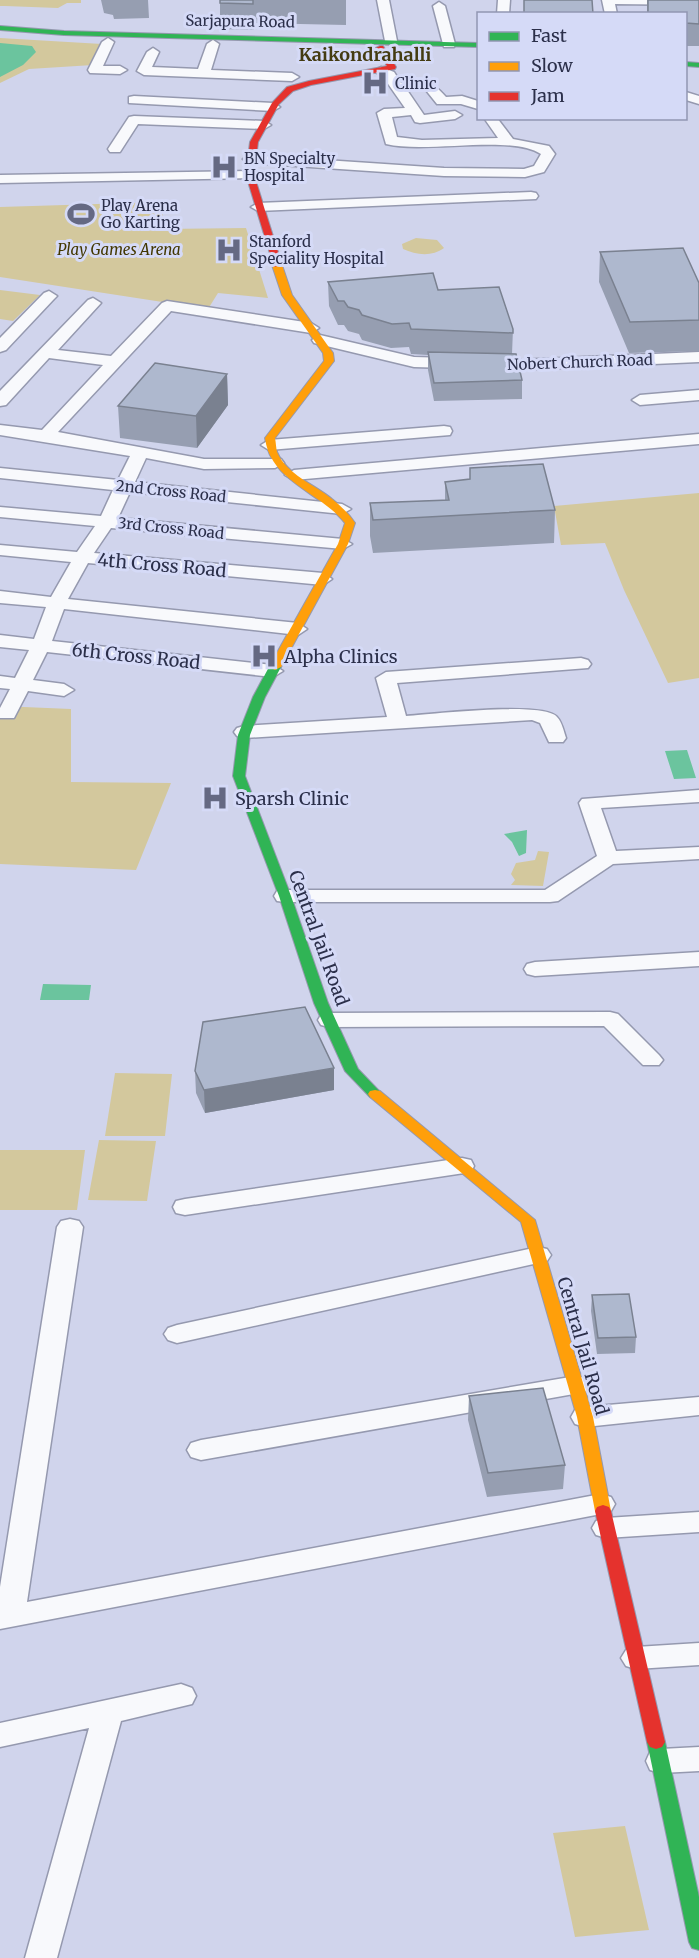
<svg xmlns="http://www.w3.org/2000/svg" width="699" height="1958" font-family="Merriweather,serif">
<rect width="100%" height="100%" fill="#d0d4ec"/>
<path fill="#d3c89d" d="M0 0H81V3H67L58 8 5 6H0Z
M0 38 102 44 93 65 29 69 0 83Z
M162 202 163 229 246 228 268 298 218 293 208 309 0 277V207Z
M416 238 437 240 444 248C432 257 416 255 403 249L402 244Z
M0 290 40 295 13 321 0 319Z
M699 493V678L668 683 624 590 605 543 561 545 554 506Z
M0 706 71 709V782L171 783 136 870 0 864Z
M538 851 549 852 543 886 511 885 515 880 511 874 516 863 535 860Z
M115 1073 172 1074 165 1136H105Z
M99 1140 156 1141 147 1201 88 1200Z
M0 1150H85L77 1210H0Z
M625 1826 649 1930 575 1937 553 1833Z"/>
<path fill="#6bc49e" d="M0 43 32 46 36 52 23 65 0 77Z
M687 750 696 778 674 779 665 751Z
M527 830 526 853 519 856 512 842 504 834Z
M43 984 91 985 89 1000H40Z"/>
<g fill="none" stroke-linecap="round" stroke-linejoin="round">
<defs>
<path id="street" d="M377 0H389L397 41 396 44H386L385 41Z
M498 0H510L509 14H497Z
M602 0H699V5L615 4 617 14H605Z
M439 2 445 6 455 44 454 47H444L443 44 433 6Z
M108 38 114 42 103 66H120L127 70 120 74 90 73 88 70 102 42Z
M213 40 219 44 211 70 292 73 299 77 292 81 144 75 137 71 147 52 153 48 159 52 152 67 198 69 207 44Z
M381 67 394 72 401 83C425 81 429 78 446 97L462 96 478 101V109L461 104H437L425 89 407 90 424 115 455 111 462 115 455 119 420 123 415 122 411 115 392 117 397 137 422 140 498 138 484 118H497L513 139 549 146 555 154 544 172 525 177 444 176 250 163 243 159 250 155 444 168 524 169 534 166 541 154C510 134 427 154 386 144L377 113 384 109 405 108 384 78 374 71Z
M686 92 699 96V104L686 100Z
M134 96 273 103 280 107 273 111 129 103V97Z
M134 116 264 121 271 125 264 129 138 124 120 152H110L108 149 129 117Z
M250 171 255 172V178L0 183V175Z
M531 192 536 193 538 196 536 199 258 211 251 207 258 203Z
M49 291 57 296 54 299 6 350 0 352V338L44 293Z
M93 298 101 303 58 350 111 356 162 303 167 301 311 323 319 328 311 333 171 311 58 432 204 459H281L284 463 275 468 204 469 146 458 135 482 342 504 351 509 342 514 130 492 118 518 343 539 352 544 343 549 111 528 94 553 323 573 332 579 323 585 88 563 68 599 298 623 307 629 298 635 64 609 52 641 273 665 283 671 273 677 47 652 33 680 64 684 74 690 64 696 28 691 14 718H0V708L10 689 0 688V676L15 678 29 650 0 647V635L34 639 46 607 0 603V591L51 597 71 562 0 555V545L77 552 95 526 0 517V507L101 516 113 490 0 478V468L118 480 130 456 0 435V425L42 430 103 365 49 358 6 405 0 406V391L88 300Z
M320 335 414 357 517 360 699 352V362L517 370 414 367 314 343 312 340Z
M699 390V400L640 405 632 400 640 395Z
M444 426 450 427 452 431 450 435 269 450 261 445 269 440Z
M699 434V444L294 480 285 475 294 470Z
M581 658 588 660 591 664 588 668 397 683 406 716C431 714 544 701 557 717 562 722 564 732 566 738L563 742H549L540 723 532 720 244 738 237 736 234 732 237 728 244 726 387 717 376 678 386 672Z
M699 790V802L601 808 616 851 699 847V859L613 864 558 901 550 902H285L277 901 274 896 277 891 285 890H545L597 856 579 803 582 799Z
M699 952V966L535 976 527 974 524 969 527 964 535 962Z
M610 1012 618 1014 659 1055 663 1060 659 1065H643L604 1026 329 1027 321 1025 318 1020 321 1015 329 1013Z
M462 1158 471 1160 474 1166 471 1172 185 1215 176 1213 173 1207 176 1201 185 1199Z
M70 1219 79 1221 83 1227 27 1602 601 1494 611 1497 615 1504 611 1511 601 1514 0 1629V1587L57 1227 61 1221Z
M538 1247 547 1249 551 1255 547 1261 177 1343 168 1340 164 1334 168 1328 177 1325Z
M576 1376 585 1378 589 1385 585 1392 201 1460 191 1457 187 1450 191 1443 201 1440Z
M699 1397V1415L585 1427 575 1424 571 1417 575 1410 585 1407Z
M699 1512V1532L606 1538 596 1535 592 1528 596 1521 606 1518Z
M699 1643V1665L636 1669 626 1666 621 1658 626 1650 636 1647Z
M181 1684 192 1688 196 1696 192 1704 121 1721 57 1958H25L89 1728 0 1747V1723Z
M699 1747V1771L661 1773 650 1770 646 1761 650 1752 661 1749Z"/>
<path id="fast" d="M0 26 64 31 478 43V47L64 35 0 30Z
M686 62 699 63V67L686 66Z
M275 664 281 667 265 697 250 735 245 776 291 896 328 1003 358 1069 382 1094 375 1098 370 1097 345 1071 314 1003 279 896 233 776 238 735 253 697 269 667Z
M656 1735 662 1737 665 1742 699 1897V1950L692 1948 689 1942 647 1742 650 1737Z"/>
<path id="slow" d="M274 263 282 265 292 295 333 353 334 361 275 438C276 443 276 448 277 452 286 474 315 485 332 499 341 506 349 514 355 523L348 544 281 667 275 670 269 667 338 544 345 523C320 492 270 481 265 438L324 361 323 353 282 295 272 265Z
M375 1090 380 1091 535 1220 593 1417 611 1511 609 1515 603 1517 597 1515 595 1511 577 1417 521 1222 370 1097 368 1094 370 1091Z"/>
<path id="jam" d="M380 46H383L396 67 395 69 311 85 293 91 279 104 258 142 254 175 282 265 274 267 246 175 250 142 272 103 287 87 309 81 387 66 376 48Z
M603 1505 609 1507 611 1511 665 1742 662 1747 656 1749 650 1747 647 1742 595 1511 597 1507Z"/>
</defs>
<use href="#street" stroke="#9599af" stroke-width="3"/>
<use href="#fast" stroke="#9599af" stroke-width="2"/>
<use href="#slow" stroke="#9599af" stroke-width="2"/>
<use href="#jam" stroke="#9599af" stroke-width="2"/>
<use href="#street" fill="#f8f9fc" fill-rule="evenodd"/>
<use href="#fast" fill="#30b455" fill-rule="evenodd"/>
<use href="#slow" fill="#ff9f0a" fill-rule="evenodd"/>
<use href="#jam" fill="#e5322d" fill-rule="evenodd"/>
</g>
<path fill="#969eb1" d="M101 0H148L149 18 114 19 113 15 104 13Z
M220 0H346V25L254 23V30L220 29Z
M647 0H699V46H686V14H647Z
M600 252 699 283V351L629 353 599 282Z
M328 282 438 290 513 329 512 354 522 380V399L434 401 428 370V355L411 354 409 347 391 348 362 340 359 334 348 331 344 325H338L329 306Z
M227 374 228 405 197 448 120 438 118 406Z
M445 482 555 510 554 543 373 553 370 536V503L445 500Z
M195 1071 334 1090 205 1113 196 1093Z
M592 1295 636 1337 635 1353 597 1354 591 1311Z
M469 1396 565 1465 563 1489 487 1497 468 1420Z"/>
<path fill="#7a8190" d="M227 374 228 405 197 448 196 416Z
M334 1068V1090L205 1113 204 1090Z"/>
<path fill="#aeb8ce" stroke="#7a8190" stroke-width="1.5" d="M220 0H253V4L220 3Z
M524 0H592L593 14 524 13Z
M648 0H699V24L686 23V14H648Z
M683 248 699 283V320L630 322 600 252Z
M433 273 438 290 499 287 513 329V333L411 329 409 323 392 324 362 315 359 310 348 307 344 301H338L328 282Z
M428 352 516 354 522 380 434 383Z
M155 363 227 374 196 416 118 406Z
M543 464 555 510 373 520 370 503 449 500 445 482 470 479V468Z
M305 1007 334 1068 204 1090 195 1071 203 1022Z
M629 1294 636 1337 598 1338 592 1295Z
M543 1388 565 1465 488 1473 469 1396Z"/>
<defs>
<symbol id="hospital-bare" viewBox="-9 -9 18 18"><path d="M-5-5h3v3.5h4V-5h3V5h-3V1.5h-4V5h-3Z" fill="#656983" stroke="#d5daf7" stroke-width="2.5" paint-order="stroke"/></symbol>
<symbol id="stadium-bare" viewBox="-9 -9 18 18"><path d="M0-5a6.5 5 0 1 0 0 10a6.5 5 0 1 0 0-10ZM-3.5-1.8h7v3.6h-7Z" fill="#656983" stroke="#d5daf7" stroke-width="2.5" paint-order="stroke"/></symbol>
</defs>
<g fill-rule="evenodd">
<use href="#hospital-bare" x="356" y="64" width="38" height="38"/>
<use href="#hospital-bare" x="205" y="148" width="38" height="38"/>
<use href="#stadium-bare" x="62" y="195" width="38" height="38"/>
<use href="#hospital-bare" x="210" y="231" width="38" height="38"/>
<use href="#hospital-bare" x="245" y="637" width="38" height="38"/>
<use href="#hospital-bare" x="196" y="779" width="38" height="38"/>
</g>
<g text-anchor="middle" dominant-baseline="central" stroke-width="6" stroke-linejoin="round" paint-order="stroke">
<g font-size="15" fill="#2b2f4a" stroke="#d5daf7">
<text transform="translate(240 21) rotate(1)">Sarjapura Road</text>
<text transform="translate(580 362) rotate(-2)">Nobert Church Road</text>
<text transform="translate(171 491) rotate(6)">2nd Cross Road</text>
<text transform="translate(171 528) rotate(6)">3rd Cross Road</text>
</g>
<g font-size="15" fill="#2b2f4a" stroke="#d5daf7" text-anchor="start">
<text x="395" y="83">Clinic</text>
<text x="244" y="158">BN Specialty<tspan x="244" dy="17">Hospital</tspan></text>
<text x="101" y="205">Play Arena<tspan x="101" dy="17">Go Karting</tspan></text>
<text x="249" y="241">Stanford<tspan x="249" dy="17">Speciality Hospital</tspan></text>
</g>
<g font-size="15" font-style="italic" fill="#423700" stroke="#d5daf7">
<text x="119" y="249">Play Games Arena</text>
</g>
<g font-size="18" font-weight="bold" fill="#443b11" stroke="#d5daf7">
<text x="365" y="54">Kaikondrahalli</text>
</g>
<g font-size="18" fill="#2b2f4a" stroke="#d5daf7">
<text transform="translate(162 565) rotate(5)">4th Cross Road</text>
<text transform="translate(136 656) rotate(6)">6th Cross Road</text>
<text transform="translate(319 938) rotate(70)">Central Jail Road</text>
<text transform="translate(583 1346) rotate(74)">Central Jail Road</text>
</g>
<g font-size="18" fill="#2b2f4a" stroke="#d5daf7" text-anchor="start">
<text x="284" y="656">Alpha Clinics</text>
<text x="235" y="798">Sparsh Clinic</text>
</g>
</g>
<rect x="477" y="12" width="210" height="108" fill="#d5daf7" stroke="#9196b2" stroke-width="1.5"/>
<rect x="489" y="32" width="30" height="9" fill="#30b455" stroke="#9196b2" stroke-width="1.5"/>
<text x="531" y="42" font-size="18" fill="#2b2f4a">Fast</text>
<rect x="489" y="62" width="30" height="9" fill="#ff9f0a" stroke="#9196b2" stroke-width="1.5"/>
<text x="531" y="72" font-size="18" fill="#2b2f4a">Slow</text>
<rect x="489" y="92" width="30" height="9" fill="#e5322d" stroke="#9196b2" stroke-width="1.5"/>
<text x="531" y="102" font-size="18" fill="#2b2f4a">Jam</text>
</svg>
